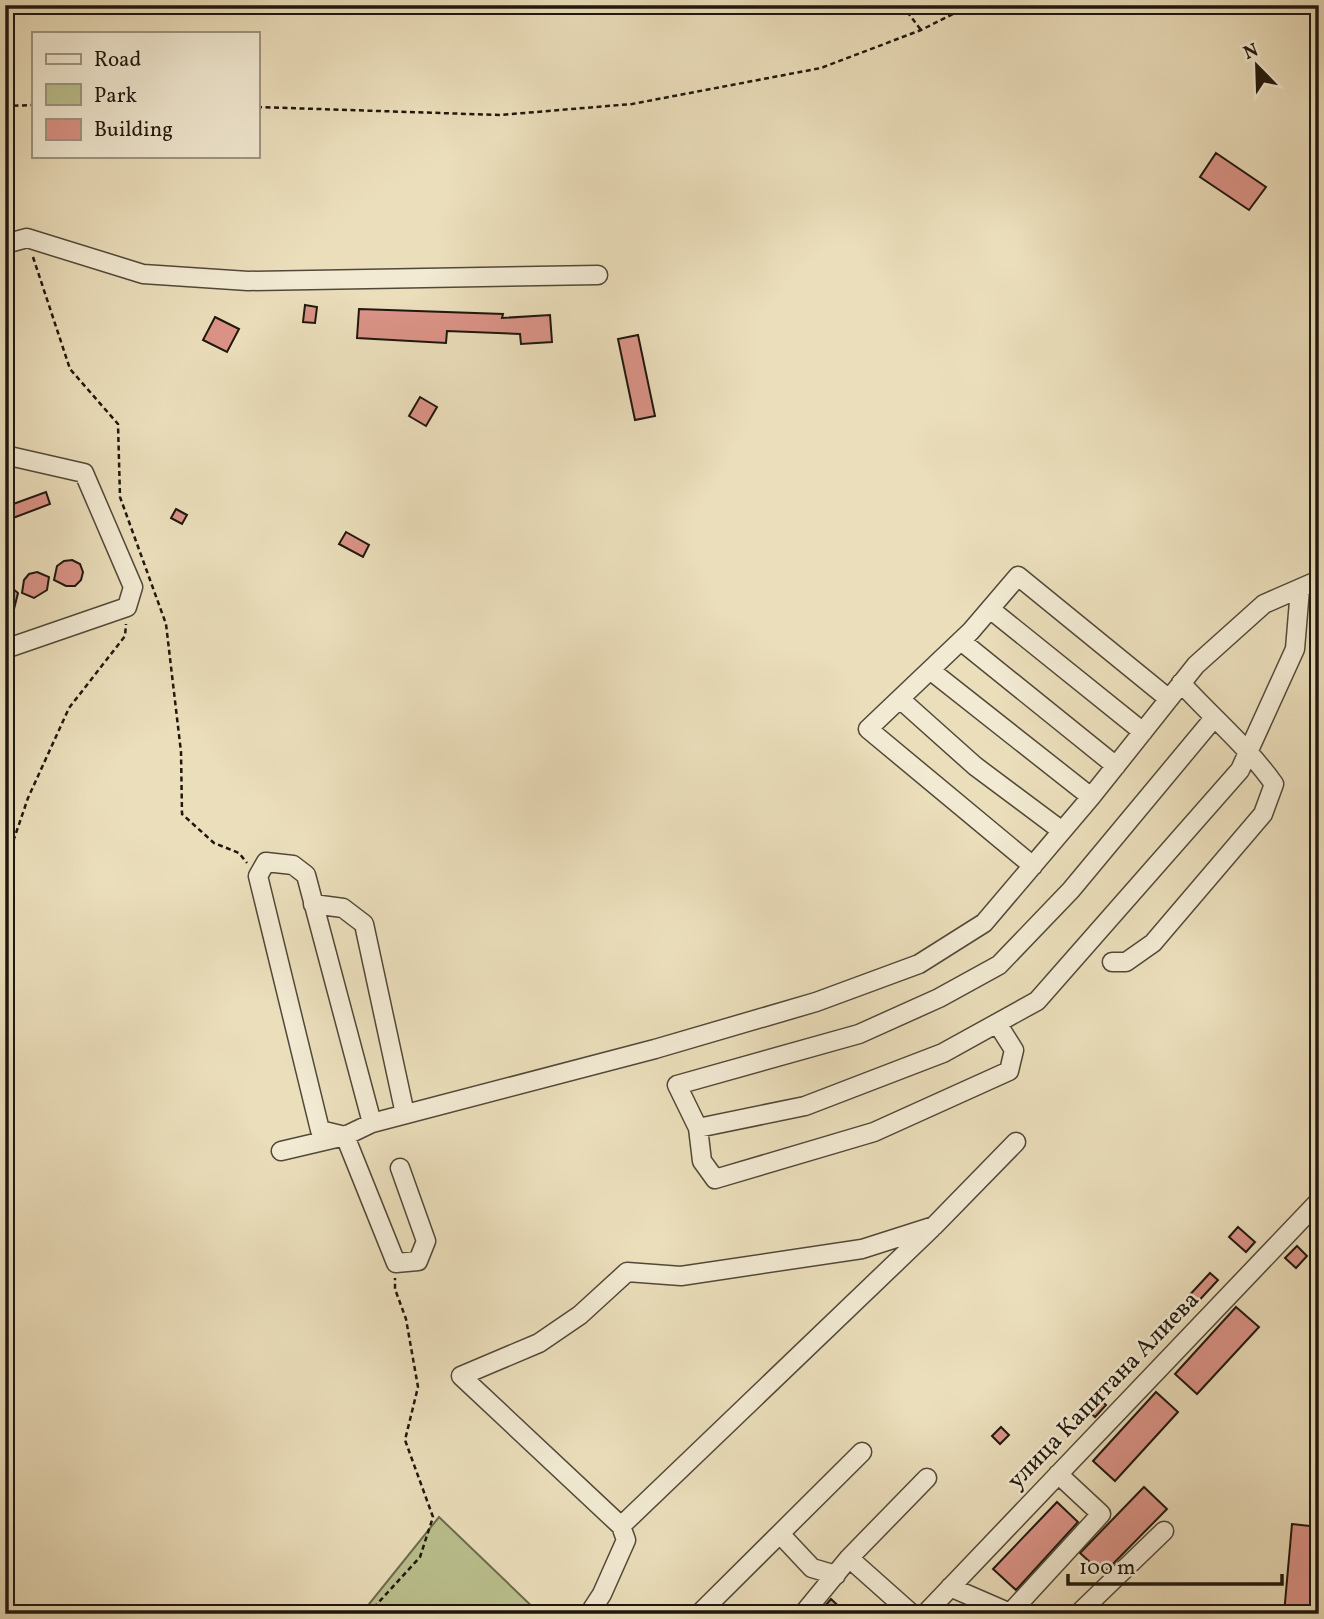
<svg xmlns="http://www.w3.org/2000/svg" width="1324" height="1619" font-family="Vollkorn,serif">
<rect width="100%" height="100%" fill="#ebdebb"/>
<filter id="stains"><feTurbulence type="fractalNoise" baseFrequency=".00286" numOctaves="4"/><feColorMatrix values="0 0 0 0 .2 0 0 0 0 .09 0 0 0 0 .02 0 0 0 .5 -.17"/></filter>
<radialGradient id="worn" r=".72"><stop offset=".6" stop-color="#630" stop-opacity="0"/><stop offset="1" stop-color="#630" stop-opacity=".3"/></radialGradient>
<path fill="#bac08e" stroke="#6c6c4e" stroke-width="2" d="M439 1517 540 1614H361Z"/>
<path fill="#db9387" stroke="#1e170d" stroke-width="2" d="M1216 153 1266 187 1249 210 1200 177Z
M305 305 317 307 315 323 303 322Z
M359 309 503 314 502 318 550 315 552 342 521 344 520 334 447 331 446 343 357 338Z
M215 317 239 329 227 352 203 340Z
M638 335 655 416 635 420 618 339Z
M420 397 437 407 426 426 409 416Z
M46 492 50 504 5 521V507Z
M176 509 187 515 182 524 171 518Z
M346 532 369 545 363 557 339 544Z
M72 560 80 564 83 572 81 580 75 586H66L54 580 57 566 64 561Z
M37 572 49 577 47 590 34 598 22 593 24 580 29 574Z
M5 582 18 593 9 629H5Z
M1238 1227 1255 1242 1246 1252 1229 1237Z
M1297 1246 1307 1256 1296 1268 1285 1258Z
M1210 1273 1218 1280 1193 1307 1185 1300Z
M1236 1307 1259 1327 1197 1394 1175 1374Z
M1156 1392 1178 1412 1115 1481 1093 1461Z
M1094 1394 1106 1405 1095 1417 1083 1406Z
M1001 1427 1009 1435 1000 1444 992 1436Z
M1144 1487 1167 1509 1103 1574 1080 1553Z
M1057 1502 1078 1522 1016 1590 993 1569Z
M1292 1524 1319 1527 1316 1614H1284Z
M831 1599 847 1614H818Z"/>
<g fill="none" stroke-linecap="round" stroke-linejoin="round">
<defs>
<path id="minor" d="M5 244 27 238 143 274 248 281 598 275
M5 455 84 473 133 587 127 607 5 649
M990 609 1143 732
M961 641 1116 766
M930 670 1091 797
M900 699 975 766 1062 831
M1033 866 868 729 971 631 1018 576 1169 699
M313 904 343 908 364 924 405 1114
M1112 962H1126L1153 943 1263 814 1274 784C1247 746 1212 717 1181 683
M997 1023 1014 1050 1009 1071 874 1132 715 1179 702 1161 698 1128 805 1106 943 1053 1037 1001 1240 770 1295 649 1300 589
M372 1123 306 875 293 865 266 862 258 876 320 1130 345 1136 396 1263 418 1261 426 1241 400 1168
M698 1128 677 1085 859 1034 939 998 999 965 1071 890 1214 718
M281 1151 345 1136 372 1123 655 1049 816 1002 919 964 984 923 1091 797 1196 665 1264 604 1319 580
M621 1526 461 1376 539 1343 580 1315 627 1272 681 1276 862 1249 934 1226
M781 1535 812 1568 836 1575
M849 1558 912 1614
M950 1587 1010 1613 1101 1514 1058 1474
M589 1614 602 1594 626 1540 621 1526 934 1226 1016 1142
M699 1614 862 1452
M803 1614 849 1558 927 1478
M925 1614 1319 1201
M1078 1614 1164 1531"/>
</defs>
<use href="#minor" stroke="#514938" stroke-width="21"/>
<path stroke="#1e170d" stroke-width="2.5" stroke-dasharray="5 3.5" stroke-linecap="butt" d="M902 5 921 30
M5 106 33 105
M257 107 500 115 632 104 821 68 921 30 971 5
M33 257 70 369 118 424 120 497 166 624 181 752 182 814 214 843 239 853 247 863
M5 865 28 798 69 708 125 636 126 624
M368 1614 420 1557 433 1517 405 1440 418 1387 406 1319 395 1289V1278"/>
<use href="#minor" stroke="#f2ead3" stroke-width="18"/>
</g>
<g text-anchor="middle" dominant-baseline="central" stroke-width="5" stroke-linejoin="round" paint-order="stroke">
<g font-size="24" fill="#1e170d" stroke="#f2ead3">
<text transform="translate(1104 1391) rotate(-46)">улица Капитана Алиева</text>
</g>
</g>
<rect width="1324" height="1619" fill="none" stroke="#ebdebb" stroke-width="28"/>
<rect x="7" y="7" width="1310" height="1605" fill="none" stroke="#1e170d" stroke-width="3.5"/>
<rect x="14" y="14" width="1296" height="1591" fill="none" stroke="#1e170d" stroke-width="2"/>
<rect x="32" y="32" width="228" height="126" fill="#f2ead3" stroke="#9d9684" stroke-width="2"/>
<rect x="46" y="54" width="35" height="10" fill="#f2ead3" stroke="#9d9684" stroke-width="2"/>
<text x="94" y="66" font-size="21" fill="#1e170d">Road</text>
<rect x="46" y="84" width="35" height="21" fill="#bac08e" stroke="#9d9684" stroke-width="2"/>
<text x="94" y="102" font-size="21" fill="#1e170d">Park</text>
<rect x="46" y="119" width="35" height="21" fill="#db9387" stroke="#9d9684" stroke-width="2"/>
<text x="94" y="136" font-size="21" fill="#1e170d">Building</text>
<g transform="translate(1257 66) rotate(337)" stroke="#f2ead3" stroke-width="5" paint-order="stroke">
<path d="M0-5L12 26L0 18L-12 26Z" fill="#1e170d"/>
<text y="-10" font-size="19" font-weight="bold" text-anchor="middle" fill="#1e170d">N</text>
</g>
<path d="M1068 1574v10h214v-10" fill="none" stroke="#1e170d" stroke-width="3.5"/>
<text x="1079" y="1574" font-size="21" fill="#1e170d" stroke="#f2ead3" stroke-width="5" paint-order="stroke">100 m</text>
<rect width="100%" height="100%" filter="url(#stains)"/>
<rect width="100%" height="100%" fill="url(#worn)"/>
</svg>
